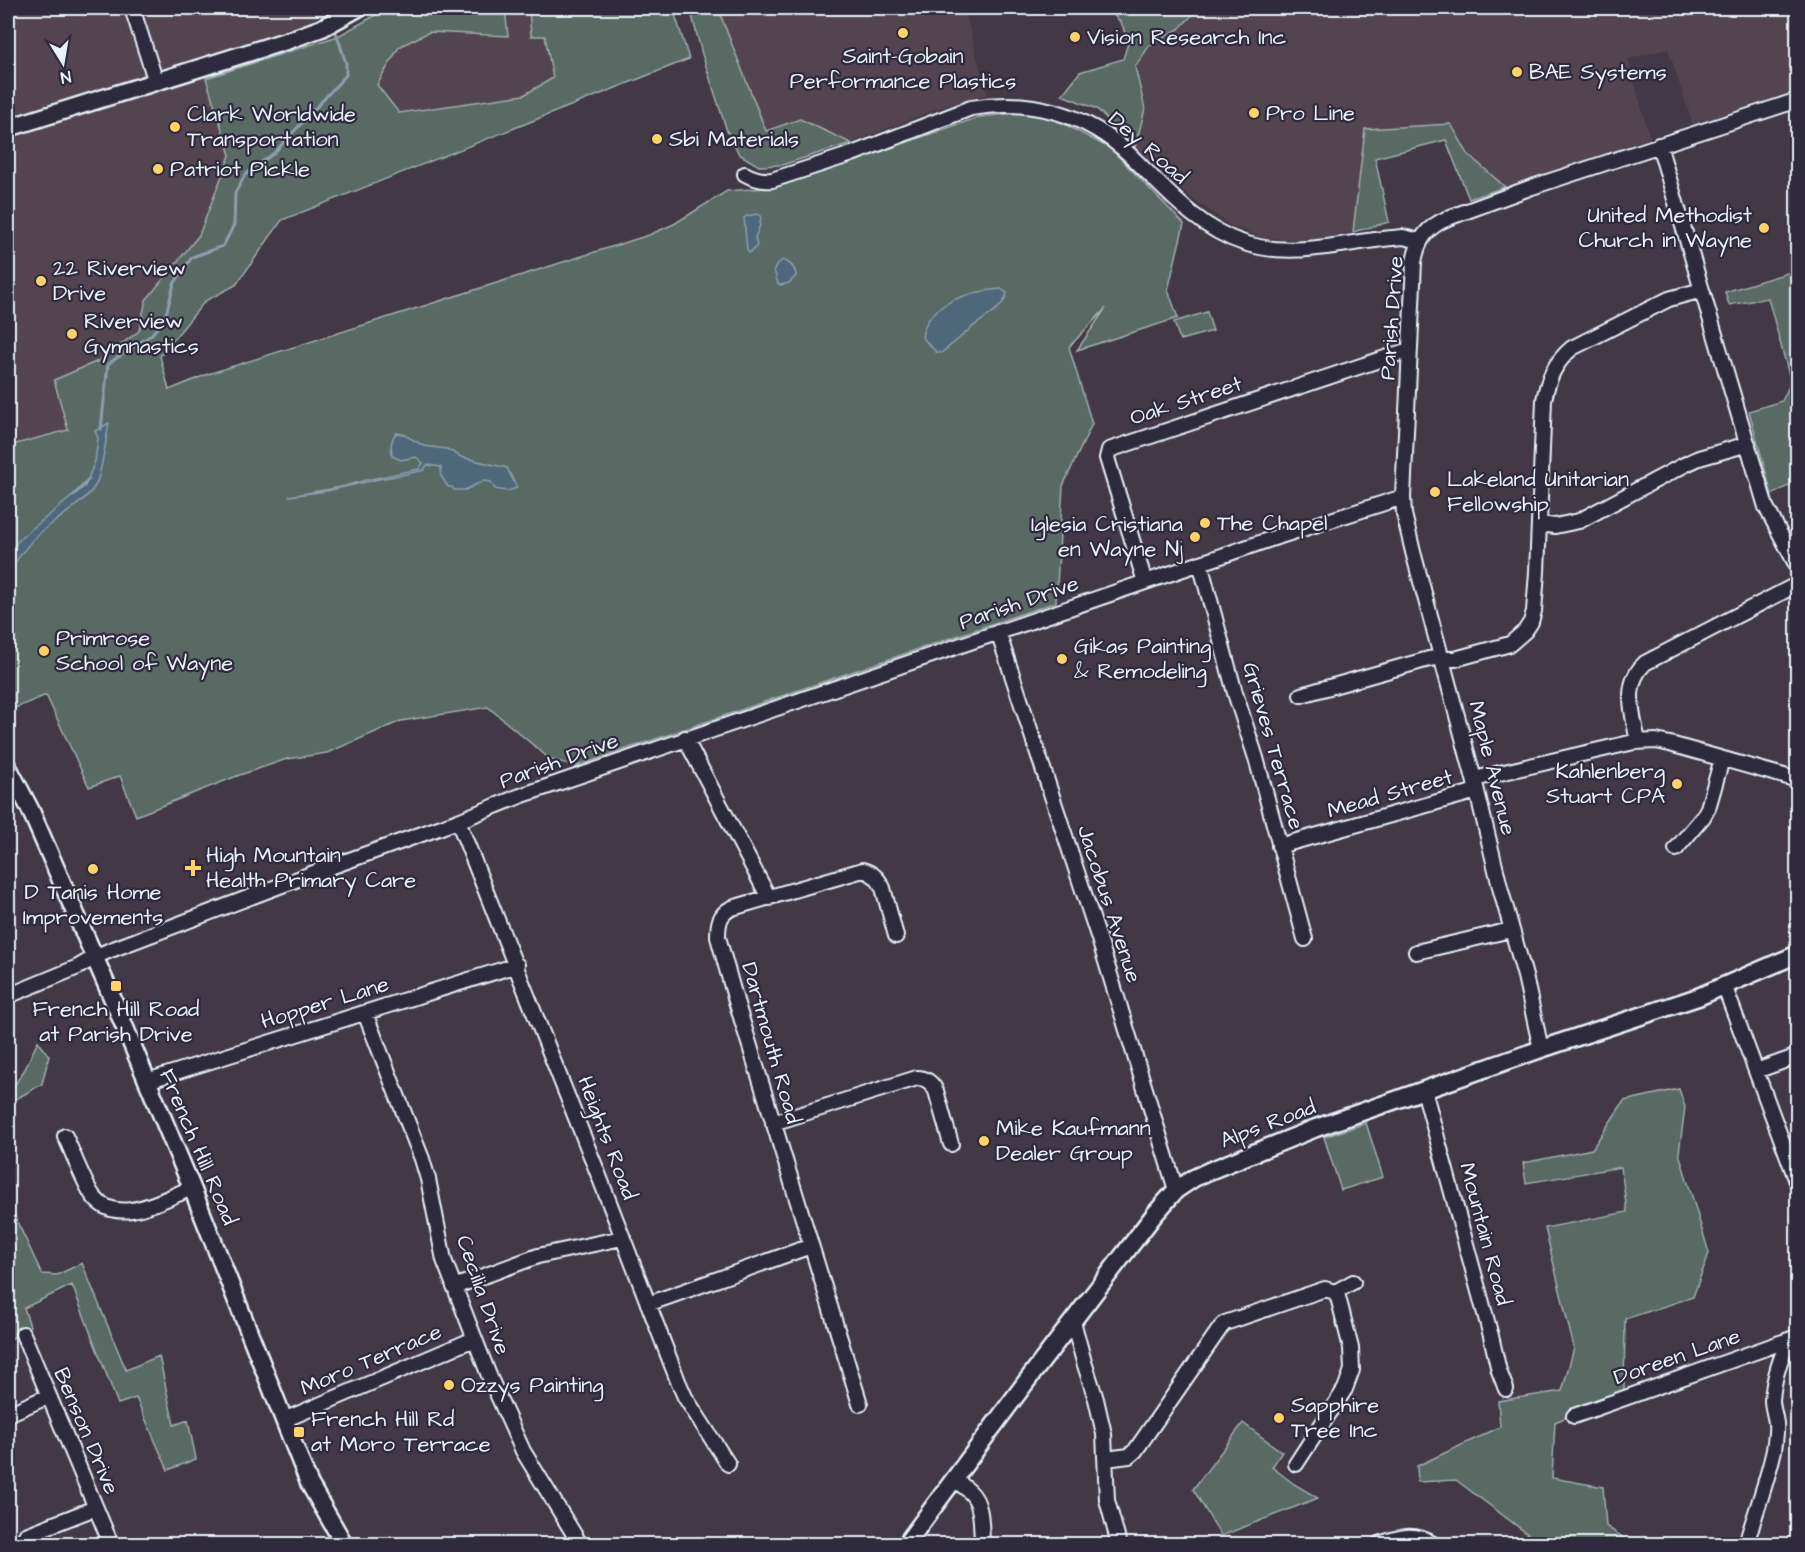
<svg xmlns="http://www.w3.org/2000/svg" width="1805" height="1552" font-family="'Architects Daughter',sans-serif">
<rect width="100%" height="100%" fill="#423846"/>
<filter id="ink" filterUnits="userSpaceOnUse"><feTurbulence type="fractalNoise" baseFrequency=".0167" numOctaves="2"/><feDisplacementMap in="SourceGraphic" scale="12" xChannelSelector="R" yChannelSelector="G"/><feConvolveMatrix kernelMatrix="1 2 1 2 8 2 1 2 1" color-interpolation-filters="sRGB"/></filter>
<g filter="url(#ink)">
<path fill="#524550" d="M8 8H336L308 22 199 58 230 155 199 235 146 300 140 331 98 361 54 380 68 430 8 446Z
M497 8H529L531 35H545L553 78 524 95 399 113 377 85 399 47 429 32 507 36 505 9Z
M720 8H964L987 94 936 109 851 143 800 120 766 131 722 19Z
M1199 8H1797V90L1693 125 1668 49 1628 59 1650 138 1505 187 1468 154 1451 124 1365 129 1353 232 1312 240 1264 238 1232 226 1194 200 1135 147 1145 108 1135 67 1149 46 1179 29Z"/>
<path fill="#586a63" stroke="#a0aeae" stroke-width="1.5" d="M386 8H497L505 9 508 36 429 32 399 47 377 85 399 113 524 95 553 78 545 36H531L529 8H673L689 59 282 220 236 285 205 301 160 356 169 390 208 374 649 235 674 224 727 191 765 188 825 171 979 117 1016 113 1055 119 1111 149 1184 224 1168 290 1178 318 1077 350 1106 308 1069 347 1092 424 1063 486 1056 602 577 766 551 760 488 707 401 721 327 753 287 759 237 776 136 816 120 776 89 787 46 695 8 711V446L68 430 54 380 98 361 139 331 146 300 199 235 230 155 206 78 338 36 376 15Z
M690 8H720L722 19 766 131 800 119 851 143 782 165 759 166 739 154 727 131 702 54Z
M1107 8H1199L1179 29 1149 46 1135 67 1145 109 1135 147 1097 109 1062 95 1080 72 1123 59 1128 43 1122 24Z
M1451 124 1468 154 1505 187 1469 199 1446 140 1375 158 1389 222 1353 232 1365 129Z
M1797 270V481L1772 495 1749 411 1782 401 1791 382 1768 298 1729 305 1725 292Z
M1207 312 1213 331 1180 340 1174 322Z
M38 1041 49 1056 42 1084 16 1099 8 1110V1095L25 1069Z
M1679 1089 1685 1107 1679 1153 1709 1253 1693 1297 1625 1319 1624 1393 1555 1422 1552 1478 1603 1487 1606 1526 1633 1544H1541L1456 1480 1418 1482 1417 1466 1500 1427 1498 1401 1562 1391 1574 1348 1545 1228 1627 1212 1621 1167 1526 1183 1523 1163 1592 1149 1624 1101Z
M1366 1123 1383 1177 1341 1190 1324 1137Z
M8 1202 42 1274 57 1275 82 1263 126 1370 159 1356 174 1425 188 1420 196 1459 168 1470 136 1398 118 1404 72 1285 24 1308 30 1326 8 1341Z
M1243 1423 1282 1452 1272 1467 1294 1484 1318 1498 1221 1536 1193 1489Z"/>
<path fill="#4f6879" stroke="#8c9fac" stroke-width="1.5" d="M757 214 761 216 760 225 755 238 757 245 755 248 749 253 747 250 744 218 747 216Z
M783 260C790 263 796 268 796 276L789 283 781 285 778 284 774 270 777 264Z
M1001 289 1007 293C1004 310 982 318 970 329 961 337 952 345 941 353L936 352 922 337C927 302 971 291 1001 289Z
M109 423C106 439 102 474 95 486 86 501 56 520 42 531 27 544 18 558 8 574V552L23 536 85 486 95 461 98 438 95 431Z
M396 433 403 434 424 446 447 449 461 457 507 468 517 488 507 491 495 489 491 482 483 481 465 490H454L452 487H448L441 476V467L427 465 424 470 407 474 379 479 327 491 289 496 341 487 366 480 419 469 423 463 416 457 401 460 392 456C391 446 390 441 396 433Z"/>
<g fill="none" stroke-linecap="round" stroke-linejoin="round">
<path stroke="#8c9fac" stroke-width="3" d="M329 8 332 17
M101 429 108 364 151 335 165 318 174 284 192 257 223 246 234 225 235 193 245 175 274 153 346 75V63L334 26
M73 496 89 479"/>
<defs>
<path id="minor" d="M132 8 156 82
M1659 145 1766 507 1798 568
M745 174C754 179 762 181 772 180L852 154 971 108C1030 98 1086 113 1130 155 1164 188 1197 228 1244 243 1293 259 1343 242 1393 238L1403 237 1420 241
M1539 524 1555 526 1579 521 1684 465 1699 458 1748 444
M1200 563 1235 693 1256 758 1305 939
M1145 582 1107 458 1109 450 1409 350
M998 632 1099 939 1176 1190
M1301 695 1429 659 1436 658 1455 659 1510 644 1525 631 1531 622 1534 611 1537 572 1544 400C1548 379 1555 362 1572 348L1669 299 1702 290
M685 738 769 898
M1638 742C1633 714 1622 685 1645 663L1798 584
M1474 779 1634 742 1656 741 1670 744 1798 780
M458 821 599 1176 678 1381 685 1397 728 1464
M1279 846 1477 791
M1676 849 1703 817 1708 808 1722 759
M1416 952 1511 930
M1724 985 1798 1184
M8 996 78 967 95 957 108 951 319 871 458 821 520 796 1271 539 1403 497
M365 1013 422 1159 428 1179 444 1260 490 1378 523 1451 580 1544
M1541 1049 1525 976 1501 891 1474 779 1413 552 1404 514 1403 497 1414 262C1418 239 1427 227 1448 218L1532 187 1798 100
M1756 1071 1798 1056
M147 1081 517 965
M1424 1090 1491 1336 1499 1371 1506 1389
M773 1123 917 1078C927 1078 932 1083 936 1091L951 1144
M65 1136C73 1153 83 1181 93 1196 117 1228 163 1199 192 1188
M454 1287 538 1256 622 1238
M648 1304 811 1246
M1073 1321 1084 1362 1096 1399 1104 1434 1107 1500 1119 1544
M23 1334 111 1544
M860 1404 736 1001 718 937C718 924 719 914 732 908L863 870C873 873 878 878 883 888L896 936
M8 1414 49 1396
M1574 1416 1794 1338
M284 1420 474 1339
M1106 1459 1129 1456 1135 1451 1221 1327 1225 1323 1325 1289 1335 1292 1353 1282
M1296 1464 1345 1389 1352 1370 1351 1348 1338 1297 1335 1292
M954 1479C959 1483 965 1487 970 1492 983 1504 981 1528 982 1544
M26 1535 95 1508
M1379 1544C1399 1537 1414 1532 1433 1544
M1746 1544C1755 1514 1767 1482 1774 1450 1775 1441 1777 1432 1776 1423 1775 1415 1772 1407 1772 1400 1773 1384 1781 1348 1793 1339"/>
<path id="major" d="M8 128 289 40 322 28 358 8
M8 767 30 809 118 1011 192 1188 309 1483 344 1544
M906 1544 1026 1382 1154 1215 1176 1190 1194 1178 1209 1171 1316 1128 1541 1049 1698 997 1798 954"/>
</defs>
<use href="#minor" stroke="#e8f1f8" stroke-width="18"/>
<use href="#major" stroke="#e8f1f8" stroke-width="21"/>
<use href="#minor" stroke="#2f2a3d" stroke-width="14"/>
<use href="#major" stroke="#2f2a3d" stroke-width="16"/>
</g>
</g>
<g fill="#ffd166" stroke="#2f2a3d" stroke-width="2">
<circle cx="903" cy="33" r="6"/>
<circle cx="1075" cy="37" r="6"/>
<circle cx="1517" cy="72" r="6"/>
<circle cx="1254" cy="113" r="6"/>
<circle cx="175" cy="127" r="6"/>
<circle cx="657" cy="139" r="6"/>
<circle cx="158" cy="169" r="6"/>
<circle cx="1764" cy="228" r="6"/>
<circle cx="41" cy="281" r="6"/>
<circle cx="72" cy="334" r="6"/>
<circle cx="1435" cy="492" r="6"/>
<circle cx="1205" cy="523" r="6"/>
<circle cx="1195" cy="537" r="6"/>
<circle cx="44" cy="651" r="6"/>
<circle cx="1062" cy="659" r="6"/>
<circle cx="1677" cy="784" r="6"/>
<path d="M190 859h6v6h6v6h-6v6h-6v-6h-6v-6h6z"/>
<circle cx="93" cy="869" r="6"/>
<rect x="110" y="980" width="12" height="12" rx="3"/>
<circle cx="984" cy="1141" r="6"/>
<circle cx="449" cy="1385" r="6"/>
<circle cx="1279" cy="1418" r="6"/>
<rect x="293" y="1426" width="12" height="12" rx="3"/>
</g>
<g text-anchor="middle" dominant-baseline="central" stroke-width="4.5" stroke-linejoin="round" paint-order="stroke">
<g font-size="22" fill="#e8f1f8" stroke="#2f2a3d" text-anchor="start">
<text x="1087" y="37">Vision Research Inc</text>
<text x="903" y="56" text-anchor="middle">Saint-Gobain<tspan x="903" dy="25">Performance Plastics</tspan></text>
<text x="1529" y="72">BAE Systems</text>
<text x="1266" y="113">Pro Line</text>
<text x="187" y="114">Clark Worldwide<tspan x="187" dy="25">Transportation</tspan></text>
<text x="669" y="139">Sbi Materials</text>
<text x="170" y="169">Patriot Pickle</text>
<text x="1752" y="215" text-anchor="end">United Methodist<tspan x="1752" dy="25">Church in Wayne</tspan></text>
<text x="53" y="268">22 Riverview<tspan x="53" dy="25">Drive</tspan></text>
<text x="84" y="321">Riverview<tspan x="84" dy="25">Gymnastics</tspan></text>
<text x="1447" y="479">Lakeland Unitarian<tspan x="1447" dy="25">Fellowship</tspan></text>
<text x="1217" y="523">The Chapel</text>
<text x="1183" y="524" text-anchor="end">Iglesia Cristiana<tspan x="1183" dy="25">en Wayne Nj</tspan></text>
<text x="56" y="638">Primrose<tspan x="56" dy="25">School of Wayne</tspan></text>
<text x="1074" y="646">Gikas Painting<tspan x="1074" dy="25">&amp; Remodeling</tspan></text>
<text x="1665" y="771" text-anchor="end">Kahlenberg<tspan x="1665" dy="25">Stuart CPA</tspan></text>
<text x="206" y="855">High Mountain<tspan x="206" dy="25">Health Primary Care</tspan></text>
<text x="93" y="892" text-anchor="middle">D Tanis Home<tspan x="93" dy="25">Improvements</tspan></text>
<text x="116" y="1009" text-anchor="middle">French Hill Road<tspan x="116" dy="25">at Parish Drive</tspan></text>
<text x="996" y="1128">Mike Kaufmann<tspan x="996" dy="25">Dealer Group</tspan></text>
<text x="461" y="1385">Ozzys Painting</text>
<text x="1291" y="1405">Sapphire<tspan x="1291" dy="25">Tree Inc</tspan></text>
<text x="311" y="1419">French Hill Rd<tspan x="311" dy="25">at Moro Terrace</tspan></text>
</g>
<g font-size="22" fill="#e8f1f8" stroke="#2f2a3d">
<text transform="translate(1148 148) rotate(41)">Dey Road</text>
<text transform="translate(1392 318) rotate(-86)">Parish Drive</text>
<text transform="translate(1186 401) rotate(-18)">Oak Street</text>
<text transform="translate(1019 603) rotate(-19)">Parish Drive</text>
<text transform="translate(1273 746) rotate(74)">Grieves Terrace</text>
<text transform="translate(559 761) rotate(-20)">Parish Drive</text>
<text transform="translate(1492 768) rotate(76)">Maple Avenue</text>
<text transform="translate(1390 794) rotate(-16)">Mead Street</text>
<text transform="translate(1109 904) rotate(72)">Jacobus Avenue</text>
<text transform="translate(325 1003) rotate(-17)">Hopper Lane</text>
<text transform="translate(771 1043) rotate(74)">Dartmouth Road</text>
<text transform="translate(1268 1124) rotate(-21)">Alps Road</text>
<text transform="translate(607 1138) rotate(69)">Heights Road</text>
<text transform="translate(198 1147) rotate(67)">French Hill Road</text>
<text transform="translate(1485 1234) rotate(75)">Mountain Road</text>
<text transform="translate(483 1295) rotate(71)">Cecilia Drive</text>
<text transform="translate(1677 1357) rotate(-19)">Doreen Lane</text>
<text transform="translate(371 1360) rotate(-23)">Moro Terrace</text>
<text transform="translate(86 1431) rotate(67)">Benson Drive</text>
</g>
</g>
<rect width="1805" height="1552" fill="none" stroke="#2f2a3d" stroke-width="30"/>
<rect x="15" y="15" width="1775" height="1522" fill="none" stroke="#e8f1f8" stroke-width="2" filter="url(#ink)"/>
<g transform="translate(63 63) rotate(169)" stroke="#2f2a3d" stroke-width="4.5" paint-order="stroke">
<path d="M0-4.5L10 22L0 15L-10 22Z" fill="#e8f1f8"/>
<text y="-9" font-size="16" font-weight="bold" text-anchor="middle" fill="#e8f1f8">N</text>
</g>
</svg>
